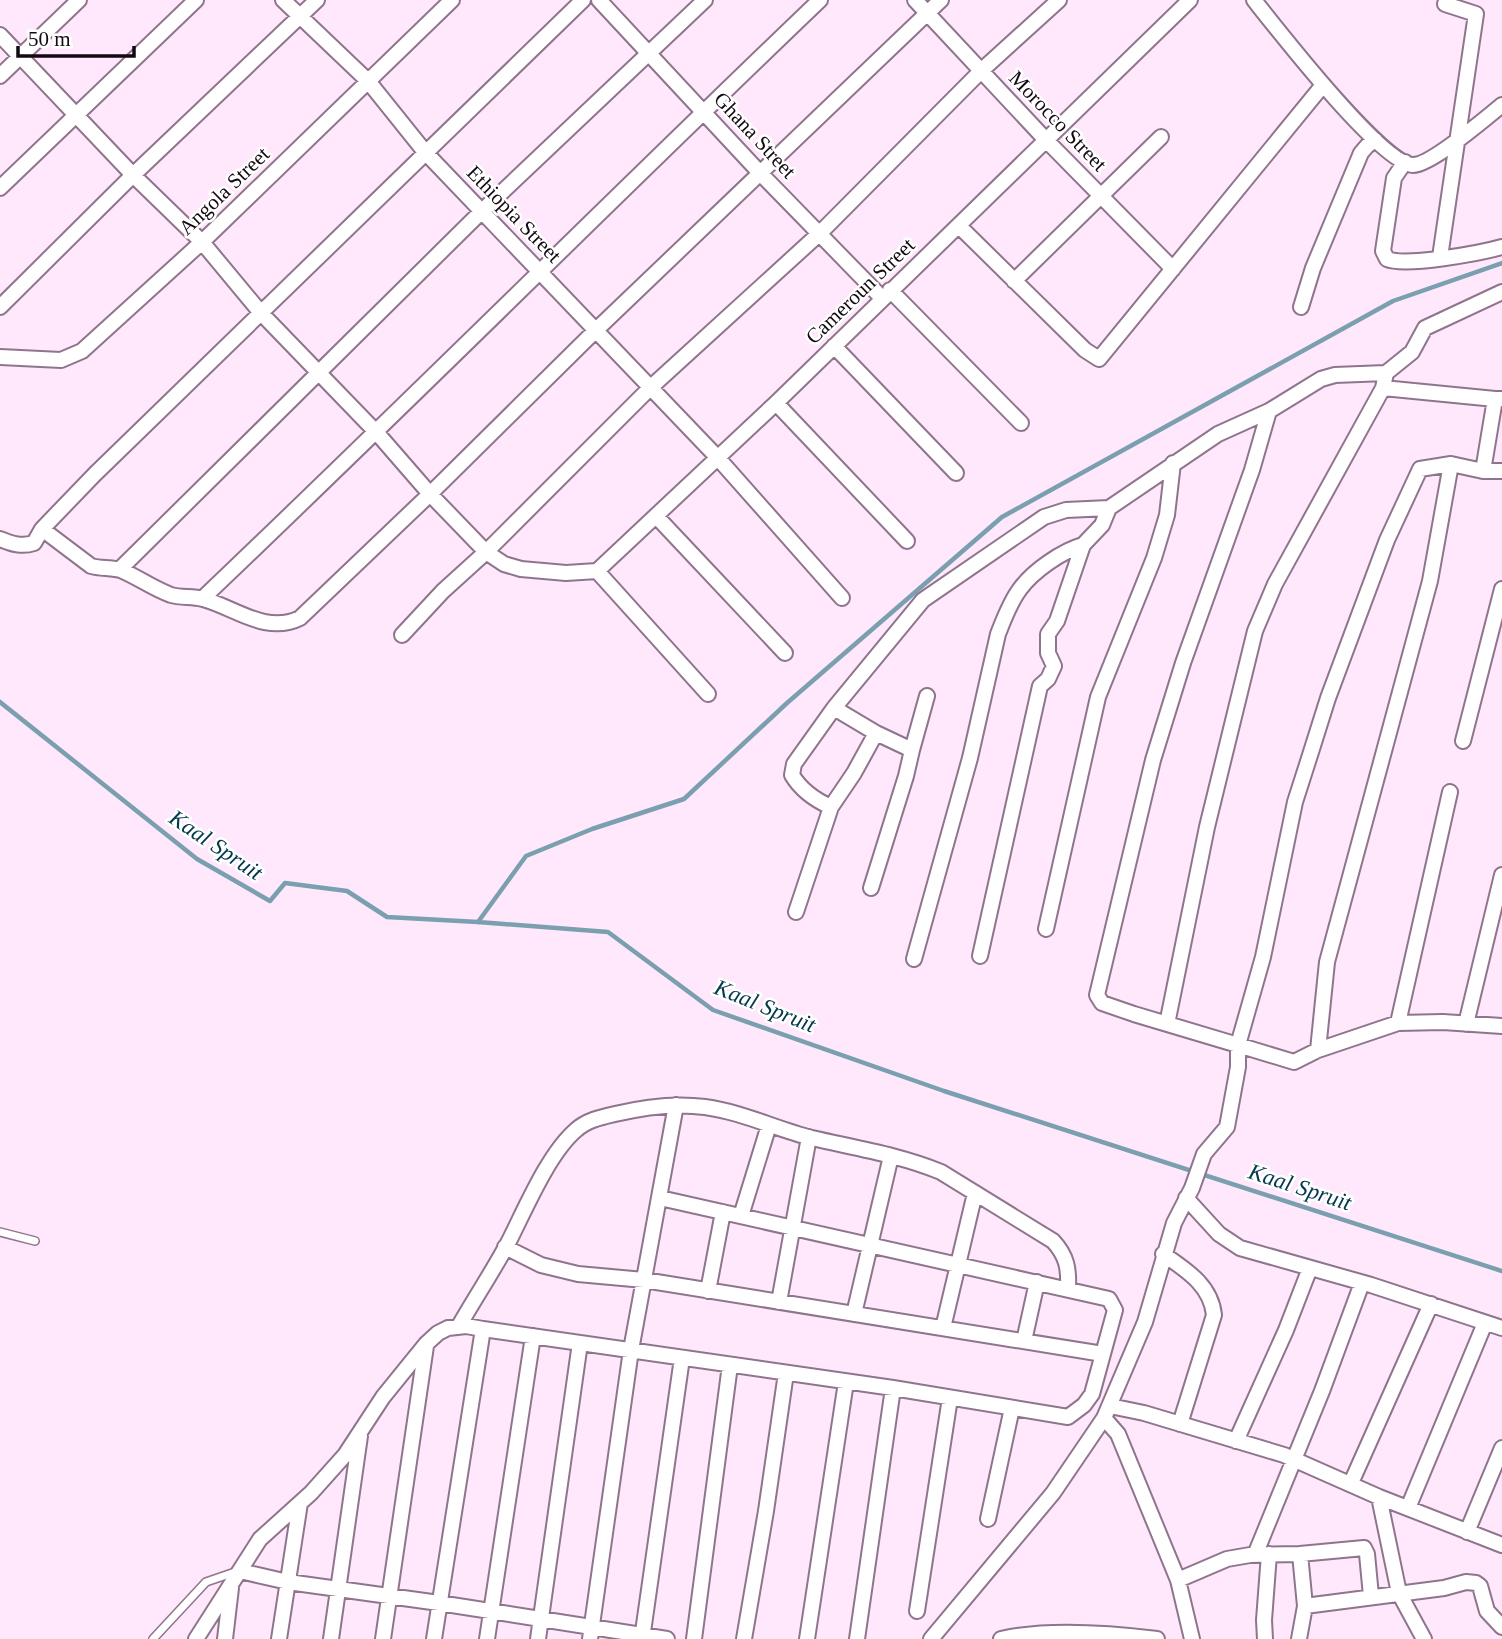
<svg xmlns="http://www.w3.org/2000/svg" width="1502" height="1639" font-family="Georgia,serif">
<rect width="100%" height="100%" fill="#ffe7fc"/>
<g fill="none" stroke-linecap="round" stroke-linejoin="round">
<path stroke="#7a9faf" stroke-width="4.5" d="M0 702 197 859 270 901 285 883 347 891 387 917 478 922 608 932 713 1010 944 1091 1502 1271
M478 922 526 856 592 829 684 799 787 703 1002 517 1393 301 1502 263"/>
<defs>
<path id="service" d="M0 1232 35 1241
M153 1639 206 1582 238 1571"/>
<path id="minor" d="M283 0 368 81 425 152 717 457 842 598
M599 0 761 174 882 298
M915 0 1045 139 1173 269
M1254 0C1277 29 1382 164 1413 165 1431 165 1486 118 1502 105
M0 35 133 175 202 242 261 313 377 433 430 494 486 552 504 564 521 569 566 573 597 571 776 403 1190 0
M0 76 79 0
M1405 162 1394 178 1383 251 1387 259C1405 267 1481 253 1502 247
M0 188 196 0
M959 226 1085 350 1099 359 1323 85
M1440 257 1476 14 1445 4
M1014 281 1161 137
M890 290 1021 423
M0 307 133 175 317 0
M1301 307 1313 268 1361 153 1367 146 1375 140
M834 346 956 473
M0 357 61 360 82 351 202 242 452 0
M1383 388 1495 399
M776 403 907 541
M1269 411 1252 470 1183 663 1153 760 1097 995 1102 1003 1134 1014 1238 1045 1263 957 1295 802 1311 752 1328 698 1387 540 1420 469 1451 464 1483 471 1495 399H1502
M1483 471H1502
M656 516 785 653
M42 529 95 474 583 0
M0 539C12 544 22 547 34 543L42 529 91 566C101 569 114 567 123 571 139 578 154 589 171 595 181 598 193 596 203 599 234 607 266 635 300 618L430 494 595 331 941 0
M120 569 481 212 705 0
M597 571 708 694
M202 599C410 401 613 198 820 0
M402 635 443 591 486 552 650 388 820 233 982 70 1059 0
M1463 741 1502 589
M912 750 927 696
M831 807 854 773 876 733 834 708
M871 888 906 776 912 750 876 733
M796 912 831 807C815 800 801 790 792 775L794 764 834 708 923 600 1044 517 1066 510 1109 508 1218 434 1269 411 1321 379 1335 375 1386 373 1412 352 1425 328 1502 292
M1046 929 1098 697 1154 558 1167 515 1173 463
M980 956 1040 686 1048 679 1054 666 1048 653V634L1057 621 1083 545 1102 525 1109 508
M914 959 970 758 998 634C1004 619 1010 602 1020 589 1033 571 1062 551 1083 545
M1398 1023 1450 792
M1167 1024 1207 827 1255 631 1275 584 1383 388 1386 373
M1466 1024 1502 875
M1318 1050 1327 962 1430 581 1451 464
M1186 1198 1219 1234 1240 1248 1371 1285 1502 1328
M741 1216 769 1125
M505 1247 541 1265 578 1274 644 1280 1103 1354
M1163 1254C1186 1270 1211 1285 1214 1315L1180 1424
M708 1291 723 1212
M779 1302 809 1137
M854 1314 891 1156
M459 1326C475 1298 493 1271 508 1243 525 1210 548 1154 576 1130 587 1120 602 1117 615 1114 644 1107 676 1103 705 1107 742 1112 776 1129 812 1138 855 1148 900 1155 941 1172L1053 1241C1067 1256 1069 1269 1068 1289
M943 1328 975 1193
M1024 1341 1037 1282
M1110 1406 1144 1413 1284 1455 1379 1497 1502 1545
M1104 1418 1145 1322 1174 1223 1192 1188 1204 1154 1227 1127 1238 1067V1045L1294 1062 1318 1050 1398 1023 1443 1022 1502 1026
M1236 1441 1286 1330 1310 1268
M1351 1483 1431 1304
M1379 1497 1399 1593 1424 1639
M1408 1508 1485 1323
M988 1519 1012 1408
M1467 1532 1502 1448
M1300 1554 1364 1548 1367 1554 1371 1596
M1255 1555 1322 1391 1362 1283
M240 1571 288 1582 439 1603 667 1639
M1178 1580 1227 1559 1250 1555 1300 1554 1305 1606 1444 1588 1466 1582 1476 1583 1480 1586 1487 1611 1502 1627
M917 1611 950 1398
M196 1639 260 1539 311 1493 345 1455 383 1397 426 1344 438 1333 448 1328 466 1326 483 1329
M225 1639 231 1588
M279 1639 300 1503
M331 1639 360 1436
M383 1639 426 1346
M434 1639 483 1329 893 1388 1068 1417 1084 1405 1092 1394 1115 1310 1109 1299 660 1198
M487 1639 533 1336
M538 1639 580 1343
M590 1639 631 1350 676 1105
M642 1639 682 1358
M694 1639 730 1365
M744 1639 766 1511 786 1373
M807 1639 846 1382
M857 1639 893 1388
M931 1639 1053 1493 1104 1418 1118 1434 1178 1580 1192 1639
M1001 1639C1048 1628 1109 1633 1157 1639
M1265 1639 1264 1620 1269 1554
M1299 1639 1305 1606"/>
</defs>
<use href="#service" stroke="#8f758c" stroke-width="10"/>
<use href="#minor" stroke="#8f758c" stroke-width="18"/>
<use href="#service" stroke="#fff" stroke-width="7"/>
<use href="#minor" stroke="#fff" stroke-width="14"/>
</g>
<g text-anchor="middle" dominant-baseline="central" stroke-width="5" stroke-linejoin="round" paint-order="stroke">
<g font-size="21" fill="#130912" stroke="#fff">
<text transform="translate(1058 121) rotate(46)">Morocco Street</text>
<text transform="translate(755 135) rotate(47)">Ghana Street</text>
<text transform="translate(224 191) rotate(-44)">Angola Street</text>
<text transform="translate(514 214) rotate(46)">Ethiopia Street</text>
<text transform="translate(860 291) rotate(-44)">Cameroun Street</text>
</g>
<g font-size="23" font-style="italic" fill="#003a4b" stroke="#fff">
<text transform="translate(216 845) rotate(34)">Kaal Spruit</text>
<text transform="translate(765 1006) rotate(22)">Kaal Spruit</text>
<text transform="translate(1300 1187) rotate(18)">Kaal Spruit</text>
</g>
</g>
<path d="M18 46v10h116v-10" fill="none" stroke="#130912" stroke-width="3.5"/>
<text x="28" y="46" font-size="21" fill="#130912" stroke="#ffffff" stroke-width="5" paint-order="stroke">50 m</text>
</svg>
